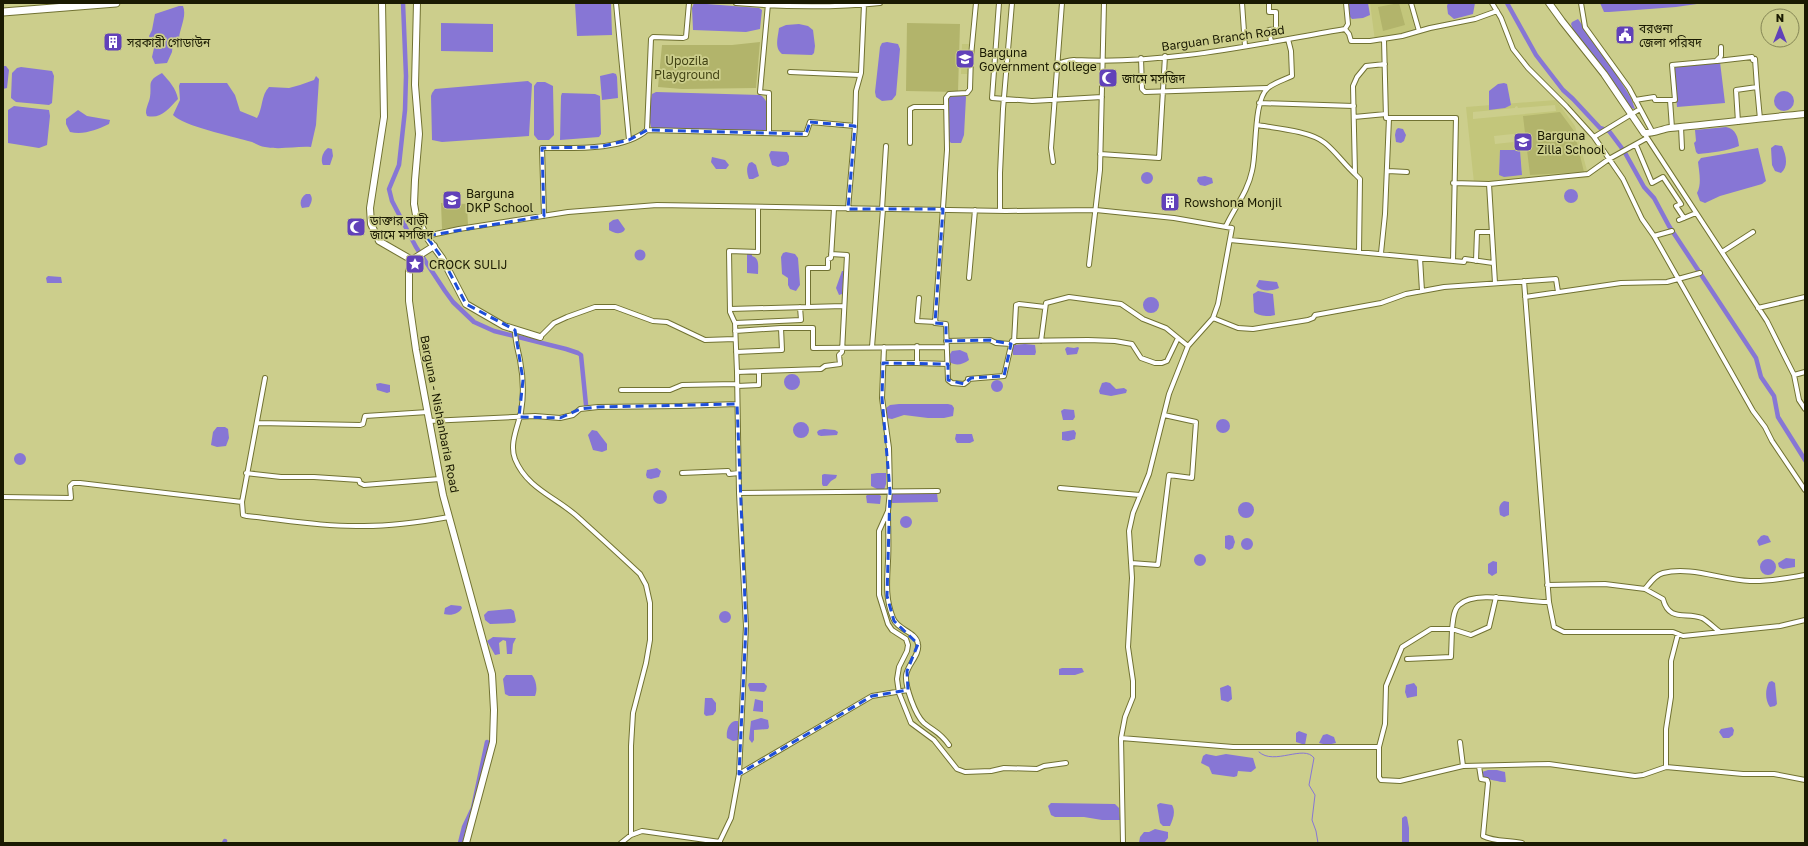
<svg xmlns="http://www.w3.org/2000/svg" width="1808" height="846" font-family="'Golos Text','Noto Sans Bengali',sans-serif">
<rect width="100%" height="100%" fill="#ccce8c"/>
<path fill="#c3c67b" fill-rule="evenodd" d="M1370 3H1409L1415 31 1375 41Z
M962 44H969L967 74H961Z
M1556 100 1575 126 1589 178 1474 183 1466 107ZM1555 105 1556 111 1473 119V112L1515 108V107L1517 106 1518 108ZM1522 133 1523 141 1495 144 1494 136ZM1500 150 1520 151 1522 171 1499 175Z"/>
<path fill="#b2b46b" d="M1399 3 1405 25 1383 31 1378 7Z
M907 23 960 24 958 92 906 91Z
M760 42 756 88 682 89 658 87 662 45H732Z
M1560 112 1574 131 1584 172 1530 175 1523 116Z
M441 203 467 204 468 226 442 229Z"/>
<path fill="#8776d5" d="M575 3H611L612 35 577 36Z
M694 3 759 8 762 10 760 29 746 32 693 30 692 8Z
M1347 3H1368L1370 15 1363 18 1352 19 1350 17Z
M1448 3H1475L1473 14 1454 19 1448 14 1447 6Z
M1600 3H1704L1676 7 1609 12H1604Z
M179 6H183C187 16 180 28 179 38L173 40 172 52 167 63 155 64 152 57 154 48 149 36 152 30 155 14Z
M1578 19 1608 61 1631 98 1635 109 1630 108 1573 30 1571 24 1572 22Z
M441 23 493 24V52L441 51Z
M799 24 808 26 813 30 815 46 814 53 812 55 782 54C774 48 778 37 779 28L786 25Z
M887 42 898 44 900 49 896 95 892 100 882 101 876 97 875 92 880 47 882 43Z
M1720 62 1725 103 1677 107 1674 66Z
M3 66H6L9 70 7 88 3 89Z
M21 67 52 71 54 76 52 103 49 105 16 102 11 98 12 73 17 68Z
M162 73C169 81 176 88 178 99 168 109 162 119 147 116L146 113C146 107 149 103 150 97 152 84 146 81 162 73Z
M613 73 616 74 617 77 618 98 602 100 600 76Z
M316 76 319 79 316 125 311 147C296 146 281 150 265 147 259 146 254 142 248 141 232 136 183 126 173 115L180 100 179 86 180 83H227L235 95 240 111 257 118C263 108 261 95 269 87L289 88 300 85 314 80Z
M528 81 532 84 529 136 442 142 432 140 431 96 432 93 435 89Z
M537 82H545L553 86 554 135 549 140H538L534 135V86Z
M1504 83 1507 84 1511 105 1505 108 1489 110V91L1498 84Z
M1774 101a10 10 0 1 1 20 0a10 10 0 1 1-20 0Z
M656 92 760 95C771 100 770 121 767 131L654 129 651 127C648 117 650 104 652 94Z
M562 93 595 94 600 96 601 134 599 137 560 140 561 96Z
M949 95H965L966 97 964 135 961 143H951L949 141 947 98Z
M14 106 49 110 50 116 47 145 39 148 8 143V110Z
M78 110 87 116 110 120 109 124C96 130 84 135 70 132L66 124V119Z
M1726 127C1736 129 1738 137 1739 146 1727 151 1711 153 1698 154L1696 152 1694 143 1696 141 1695 130Z
M1398 128 1403 129 1406 135 1404 141 1401 143 1396 142 1395 135 1396 130Z
M1775 145 1782 146C1786 155 1789 166 1781 173L1775 171 1772 165 1771 148Z
M328 148 332 149 333 156 330 165H323C320 160 323 151 328 148Z
M1758 148 1766 181 1762 184 1720 196 1705 203 1700 201 1697 193C1702 184 1699 171 1698 162L1701 158Z
M1500 150H1520L1522 175 1504 177 1499 175Z
M771 151 787 152 789 156V161L786 165 778 167 772 165 769 155Z
M712 157 725 160 729 165 726 169H716L711 162Z
M752 162 756 165 759 176 753 179H749C747 174 746 168 749 163Z
M1141 178a6 6 0 1 1 12 0a6 6 0 1 1-12 0Z
M1205 176 1212 178 1213 183 1205 186 1200 185 1197 181 1198 177Z
M1564 196a7 7 0 1 1 14 0a7 7 0 1 1-14 0Z
M306 194H310C313 198 312 202 309 207L302 208C299 203 301 197 306 194Z
M618 219 625 229 624 231C619 235 614 233 609 230V223L613 220Z
M634.5 255a5.5 5.5 0 1 1 11 0a5.5 5.5 0 1 1-11 0Z
M786 252 795 254 798 258 800 285 796 291 790 289 788 285V278L782 274 781 257 783 253Z
M747 254H752V256C760 258 758 267 758 274L747 273Z
M842 271H844L842 294 839 295 836 288Z
M48 276 61 277 62 283H47L46 278Z
M1259 280 1277 282 1279 288C1273 291 1261 292 1256 286Z
M1258 291 1273 294 1275 315C1270 317 1258 316 1254 312L1253 294Z
M1143 305a8 8 0 1 1 16 0a8 8 0 1 1-16 0Z
M1025 344 1035 345 1036 352 1035 355H1013L1012 348 1014 345Z
M1067 347 1074 348 1078 347 1079 348 1077 354 1067 355 1065 349Z
M960 350 967 353 969 360C962 365 956 366 949 362L950 354 952 351Z
M784 382a8 8 0 1 1 16 0a8 8 0 1 1-16 0Z
M991 386a6 6 0 1 1 12 0a6 6 0 1 1-12 0Z
M1106 382 1110 383 1116 389 1124 388 1127 390 1126 393 1111 396 1100 394 1099 391 1102 383Z
M380 383 390 385V392L387 393 377 390 376 384Z
M899 404H948L952 405 954 408 953 416 944 418H928L904 415 892 419 886 418V408L890 405Z
M1064 409 1074 410 1075 417 1073 420H1063L1061 411Z
M1216 426a7 7 0 1 1 14 0a7 7 0 1 1-14 0Z
M793 430a8 8 0 1 1 16 0a8 8 0 1 1-16 0Z
M217 427H225L228 429 229 438 226 446 217 447 211 445 213 432Z
M824 429 835 430 838 432 837 435 821 436 818 435 817 432 819 430Z
M592 430 597 431 607 444V450L602 452 593 450 588 435Z
M1074 430 1076 433 1075 439 1068 441 1062 440V432Z
M956 434H972L974 441 970 443H957L955 439Z
M14 459a6 6 0 1 1 12 0a6 6 0 1 1-12 0Z
M657 468 661 471 659 477 651 479 647 478 646 475 647 470Z
M877 473H886V484L884 490H879L871 486V474Z
M822 475 824 474 837 475 836 478 831 481 827 486H823L822 484Z
M653 497a7 7 0 1 1 14 0a7 7 0 1 1-14 0Z
M892 493H937L938 502 892 503Z
M868 494H878L881 496 880 504 867 503 866 496Z
M1504 501 1509 502V515L1504 517 1500 515C1499 509 1498 505 1504 501Z
M1238 510a8 8 0 1 1 16 0a8 8 0 1 1-16 0Z
M900 522a6 6 0 1 1 12 0a6 6 0 1 1-12 0Z
M1229 535 1233 536 1235 542 1233 548 1229 550 1225 548V536Z
M1764 535 1768 536 1771 542 1759 546 1757 541 1761 536Z
M1241 544a6 6 0 1 1 12 0a6 6 0 1 1-12 0Z
M1194 560a6 6 0 1 1 12 0a6 6 0 1 1-12 0Z
M1786 558 1795 559V567L1783 569 1779 567 1778 563Z
M1760 567a8 8 0 1 1 16 0a8 8 0 1 1-16 0Z
M1493 561 1497 562V573L1492 576 1488 573V564Z
M451 605 461 606 462 608C459 614 451 616 444 614L445 608Z
M511 609 514 611 516 621 514 623 490 624 485 620 484 615 488 611Z
M719 617a6 6 0 1 1 12 0a6 6 0 1 1-12 0Z
M493 637 516 638 513 644 512 654H507L506 641 503 640 499 643 500 654 495 655 487 641Z
M1062 668H1082L1084 672 1075 675H1059V669Z
M506 675H532C536 680 538 689 535 696H509L505 694 503 679Z
M1772 681 1775 683 1777 704 1775 706 1770 707C1765 701 1765 689 1769 682Z
M749 683H764L767 686 766 690 764 692 750 691 748 685Z
M1414 683 1417 687V696L1407 698 1405 692 1406 685Z
M1228 685 1231 687 1232 699 1228 702 1221 700 1220 688Z
M705 698H712L716 703V711L713 715 706 716 704 714Z
M755 699 763 701V712L753 711Z
M761 718 768 720 769 727 768 729 754 730V740L752 743 749 739 751 721Z
M735 721H738V740L733 741 727 738C726 732 728 723 735 721Z
M1732 727 1734 730 1733 735 1729 738H1723L1719 732 1721 729Z
M1299 731 1307 734 1305 745 1296 742V733Z
M1327 734 1334 737 1336 743 1327 745 1319 743 1323 735Z
M1206 754 1216 756 1226 754 1253 758 1256 768 1251 772 1238 771 1237 776 1234 777 1212 774 1209 767 1201 763 1203 756Z
M1488 770H1497L1505 772 1506 782C1503 783 1489 779 1483 778L1482 772Z
M1051 803 1115 804 1119 808 1120 820H1102L1084 817H1055L1051 815 1048 806Z
M1160 803 1172 805C1176 812 1173 819 1170 826H1163L1160 823 1157 805Z
M1405 816 1407 817 1409 828V843H1402V818Z
M1155 829 1168 832V838L1164 843H1139L1140 837 1144 832H1149Z"/>
<g fill="none" stroke-linecap="round" stroke-linejoin="round">
<path stroke="#8776d5" stroke-width="1" d="M1259 752C1274 766 1304 744 1314 758L1309 785 1315 795 1312 820 1316 831 1318 843"/>
<path stroke="#8776d5" stroke-width="4.5" d="M403 3 406 76 405 110 399 165 389 189 392 201 416 247 445 291 453 302 474 322 494 331 566 349 578 353 581 355 586 405
M1507 3 1536 55 1563 90 1573 99 1600 128 1609 131 1624 151 1644 187 1654 198 1669 226 1756 358 1761 377 1774 396 1778 417 1805 460
M224 843 225 841
M460 843 464 827 473 808 487 742"/>
<defs>
<path id="street" d="M616 3 629 140
M736 3C783 7 832 8 880 3
M976 3 971 56 970 89 967 93 949 94 946 98 947 150 935 323 946 324 948 380 952 383 964 384 968 381V379L1004 376 1012 341 1088 340 1115 341 1132 344 1141 358 1155 363H1162L1167 361 1178 338
M999 3 992 98 1032 101 1102 97
M1242 3 1245 46
M1269 3V12H1276V29L1269 30 1271 42
M1411 3 1419 31
M1492 3 1501 18 1513 49 1528 68 1566 106 1594 137
M1581 3 1585 27 1629 88 1653 133
M768 4 760 92 769 93V133
M1345 29 1349 34 1351 41H1370L1402 36 1430 28 1475 19 1497 11
M1345 29 1348 24 1346 3
M1384 40 1386 118H1389
M1141 58 1142 89 1145 92 1267 88
M1717 61 1752 57 1753 60 1755 59 1757 87
M1058 63C1064 63 1069 59 1075 60 1165 65 1257 44 1345 29
M790 72 860 75
M1635 100 1654 97 1655 100H1670L1672 128
M1670 100H1675L1672 65 1716 61 1721 56V47
M1259 103 1354 106
M1640 109 1594 137 1623 179 1642 219 1654 236 1672 231
M1354 117 1386 114
M1738 122 1736 90 1757 87 1760 119
M1257 125C1275 128 1311 131 1325 143 1336 152 1344 164 1355 174
M1681 127 1682 148
M647 130 806 134 810 122 855 126
M1644 133 1767 321 1794 375 1799 400 1805 409
M910 143V109L914 107H946
M1636 145 1652 183 1663 177 1681 204 1676 206 1684 218
M1100 154 1159 158 1165 56
M1053 162 1051 148 1062 3
M1388 171 1407 172
M1453 183 1489 184 1495 283
M1489 184 1588 174 1609 159 1647 138
M848 209 855 126 856 91 861 73 864 5
M882 209 886 146
M1000 211V173L1003 109 1012 3
M544 216 542 148C571 148 624 151 647 130L651 39 653 37 683 38 686 37 689 3
M1679 220 1696 213
M1226 226C1235 207 1248 191 1252 171 1257 152 1253 100 1268 88 1275 82 1284 80 1292 76L1291 51 1288 39
M426 236 459 229 568 212 657 205 1006 211 1096 210 1174 218 1232 228 1218 304 1213 318 1188 346 1169 394 1149 474 1133 513 1129 531 1132 578 1128 647 1133 681V697L1125 717 1121 738 1123 843
M1654 236 1753 411 1765 427 1772 441 1805 490
M1230 240 1464 262 1465 259 1493 263
M1359 252 1360 179 1355 174 1353 86 1357 77 1366 66 1385 64
M1722 252 1753 232
M1381 253 1385 214 1389 118H1456L1453 261
M1420 258 1422 291
M1476 261 1477 232H1492
M1089 265 1100 170 1104 3
M969 278 975 210
M1524 281 1549 602 1554 627 1564 632H1673L1683 636 1780 626 1805 620
M1525 297 1621 283 1667 282 1700 273
M919 298 917 321 936 322
M808 306V268H828V259L831 258 834 209
M1758 308 1805 297
M730 309 844 306
M1213 318 1238 328 1253 329 1308 320 1313 318 1315 315 1381 303 1406 294 1444 287 1556 279 1558 292
M735 323 801 320 800 307
M513 329 515 330C515 341 518 350 520 360 523 376 524 395 521 412 518 426 509 444 515 459 527 489 558 498 579 518 600 537 620 555 640 574L646 585 650 603V640L646 663 633 713 631 746V835
M735 331 781 328
M540 337 554 323 567 317 595 307H615L653 321 667 322 705 340 735 339
M946 341 990 340 996 343 1011 344
M1041 341 1046 303 1069 297 1121 304 1143 319 1166 328 1188 346
M1014 342 1016 305 1019 304 1045 307
M917 346V363L948 364
M872 347 883 209
M884 347 882 398 889 448 890 491 888 511 879 531V595L888 624 892 630 906 639 908 645 907 651 899 667 897 679 899 693 911 723 934 740 957 769 965 772 991 771 1004 768 1037 769 1044 766 1066 763
M736 352 782 350 781 328H813V348L947 347
M883 363H917
M737 372 821 369 825 366 840 364 839 355 842 352 847 255 831 254
M1794 375 1805 372
M737 386 759 385V372
M621 390H670L682 385 737 384
M429 421 535 416 560 418 573 415 580 409 598 407 680 406 737 404
M258 423 360 425 363 424 365 416 428 412
M246 473 281 477H314L359 480 360 483 364 485 440 479
M682 473 728 471 729 474 739 473
M1060 488 1140 495
M739 493 938 491
M3 497 71 498 70 486 73 483H80L242 502 243 515 247 516C285 520 325 527 364 526 392 526 421 522 449 517
M242 502 265 378
M888 512C888 528 889 545 888 561 887 581 885 598 893 618 897 630 916 631 918 644 920 655 908 664 906 675 905 686 915 715 924 723 935 732 940 732 949 745
M1131 563 1158 565 1169 475 1192 478 1196 422 1164 415
M1547 585 1605 584 1645 589 1663 599C1669 622 1685 612 1702 618 1708 621 1714 628 1720 632
M1645 589C1650 583 1655 575 1663 573 1691 566 1722 580 1750 581 1768 582 1787 578 1805 575
M1549 602C1526 603 1476 589 1459 605 1453 610 1453 622 1452 629H1431L1402 647 1386 686 1385 724 1379 747V777L1381 780 1400 781 1463 766 1549 764 1635 776 1643 775 1666 767 1743 774H1774L1805 780
M1407 659 1451 657 1452 629 1471 635 1489 627 1496 597
M1121 738 1233 747H1379
M1460 742 1463 766
M1479 766 1481 779 1487 780 1488 783 1483 836C1494 842 1510 840 1522 843
M1666 767V729L1671 697V661L1678 634
M739 774 872 696 908 690
M621 843 631 835 642 831 720 842
M719 843 731 818 739 774 746 626 739 493 737 372 735 323 730 312 729 251 758 252V207"/>
<path id="secondary" d="M382 3 384 117 370 208 371 224 379 241 412 260 409 272V301L416 350 443 495 492 674 494 710 493 742 466 843
M417 3 415 85 419 134 415 180 414 204 416 215 426 236 442 258 466 304 504 326 540 337
M1549 3 1562 21 1604 74 1644 133C1654 134 1661 129 1670 128 1715 124 1760 118 1805 114
M412 260 434 246"/>
<path id="primary" d="M3 12 116 3"/>
</defs>
<use href="#street" stroke="#717232" stroke-width="6"/>
<use href="#secondary" stroke="#717232" stroke-width="8"/>
<use href="#primary" stroke="#717232" stroke-width="9"/>
<use href="#street" stroke="#fff" stroke-width="4"/>
<use href="#secondary" stroke="#fff" stroke-width="6"/>
<use href="#primary" stroke="#fff" stroke-width="7"/>
</g>
<path fill="none" stroke="#1d4ed8" stroke-width="3" stroke-dasharray="8 5" stroke-linejoin="round" d="M810 122 855 126 848 209H943L935 323 946 324V341L990 340 1011 344 1004 376 971 378 964 384 948 380V364L883 363 882 398 890 491 887 596 894 621 918 644 907 671 908 690 872 696 739 774 746 626 737 404 598 407 580 409 560 418 519 417 523 380 515 330 466 304 442 258 426 236 544 216 542 148 599 147 629 140 647 130 806 134Z"/>
<defs>
<symbol id="civic-square" viewBox="-11 -11 22 22"><rect x="-9" y="-9" width="18" height="18" rx="4" fill="#6141b9" stroke="#ccce8c"/><path d="M-.6-6.5H3V-4.5H.6V-3L4-1V1h2V6H-6V1h2V-1L-.6-3ZM-1.2 2.5V6h2.4V2.5Z" fill="#fff"/></symbol>
<symbol id="building-square" viewBox="-11 -11 22 22"><rect x="-9" y="-9" width="18" height="18" rx="4" fill="#6141b9" stroke="#ccce8c"/><path d="M-4-6H4V6H1V3H-1V6H-4ZM-2.5-4.3h1.7v1.8h-1.7ZM.8-4.3h1.7v1.8H.8ZM-2.5-1h1.7V.8h-1.7ZM.8-1h1.7V.8H.8Z" fill="#fff"/></symbol>
<symbol id="university-square" viewBox="-11 -11 22 22"><rect x="-9" y="-9" width="18" height="18" rx="4" fill="#6141b9" stroke="#ccce8c"/><path d="M0-5L7-2L0 1L-7-2ZM-4 1L0 2.5L4 1V4Q0 6-4 4Z" fill="#fff"/></symbol>
<symbol id="mosque-square" viewBox="-11 -11 22 22"><rect x="-9" y="-9" width="18" height="18" rx="4" fill="#6141b9" stroke="#ccce8c"/><path d="M3.5-4.9A6 6 0 1 0 3.5 4.9A5 5 0 1 1 3.5-4.9Z" fill="#fff"/></symbol>
<symbol id="school-square" viewBox="-11 -11 22 22"><rect x="-9" y="-9" width="18" height="18" rx="4" fill="#6141b9" stroke="#ccce8c"/><path d="M0-5L7-2L0 1L-7-2ZM-4 1L0 2.5L4 1V4Q0 6-4 4Z" fill="#fff"/></symbol>
<symbol id="sight-square" viewBox="-11 -11 22 22"><rect x="-9" y="-9" width="18" height="18" rx="4" fill="#6141b9" stroke="#ccce8c"/><path d="M0-6L1.8-2.2L6-1.7L2.9 1.2L3.7 5.4L0 3.3L-3.7 5.4L-2.9 1.2L-6-1.7L-1.8-2.2Z" fill="#fff"/></symbol>
</defs>
<g fill-rule="evenodd">
<use href="#civic-square" x="1614" y="24" width="22" height="22"/>
<use href="#building-square" x="102" y="31" width="22" height="22"/>
<use href="#university-square" x="954" y="48" width="22" height="22"/>
<use href="#mosque-square" x="1097" y="67" width="22" height="22"/>
<use href="#university-square" x="1512" y="131" width="22" height="22"/>
<use href="#school-square" x="441" y="189" width="22" height="22"/>
<use href="#building-square" x="1159" y="191" width="22" height="22"/>
<use href="#mosque-square" x="345" y="216" width="22" height="22"/>
<use href="#sight-square" x="404" y="253" width="22" height="22"/>
</g>
<g text-anchor="middle" dominant-baseline="central" stroke-width="3.5" stroke-linejoin="round" paint-order="stroke">
<g font-size="12" fill="#1a1a02" stroke="#ccce8c" text-anchor="start">
<text x="1639" y="28">বরগুনা<tspan x="1639" dy="14">জেলা পরিষদ</tspan></text>
<text x="127" y="42">সরকারী গোডাউন</text>
<text x="979" y="52">Barguna<tspan x="979" dy="14">Government College</tspan></text>
<text x="1122" y="78">জামে মসজিদ</text>
<text x="1537" y="135">Barguna<tspan x="1537" dy="14">Zilla School</tspan></text>
<text x="466" y="193">Barguna<tspan x="466" dy="14">DKP School</tspan></text>
<text x="1184" y="202">Rowshona Monjil</text>
<text x="370" y="220">ডাক্তার বাড়ী<tspan x="370" dy="14">জামে মসজিদ</tspan></text>
<text x="429" y="264">CROCK SULIJ</text>
</g>
<g font-size="12" fill="#1a1a02" stroke="#ccce8c">
<text transform="translate(1223 38) rotate(-8)">Barguan Branch Road</text>
<text transform="translate(440 414) rotate(79)">Barguna - Nishanbaria Road</text>
</g>
<g font-size="12" fill="#424313" stroke="#ccce8c">
<text x="687" y="60">Upozila<tspan x="687" dy="14">Playground</tspan></text>
</g>
</g>
<rect width="1808" height="846" fill="none" stroke="#1a1a02" stroke-width="8"/>
<g transform="translate(1780 28)"><circle r="19" fill="#ccce8c" stroke="#858655"/>
<path d="M0-3L7 15L0 10L-7 15Z" fill="#6141b9"/>
<text y="-6" font-size="11" font-weight="bold" text-anchor="middle" fill="#1a1a02">N</text>
</g>
</svg>
